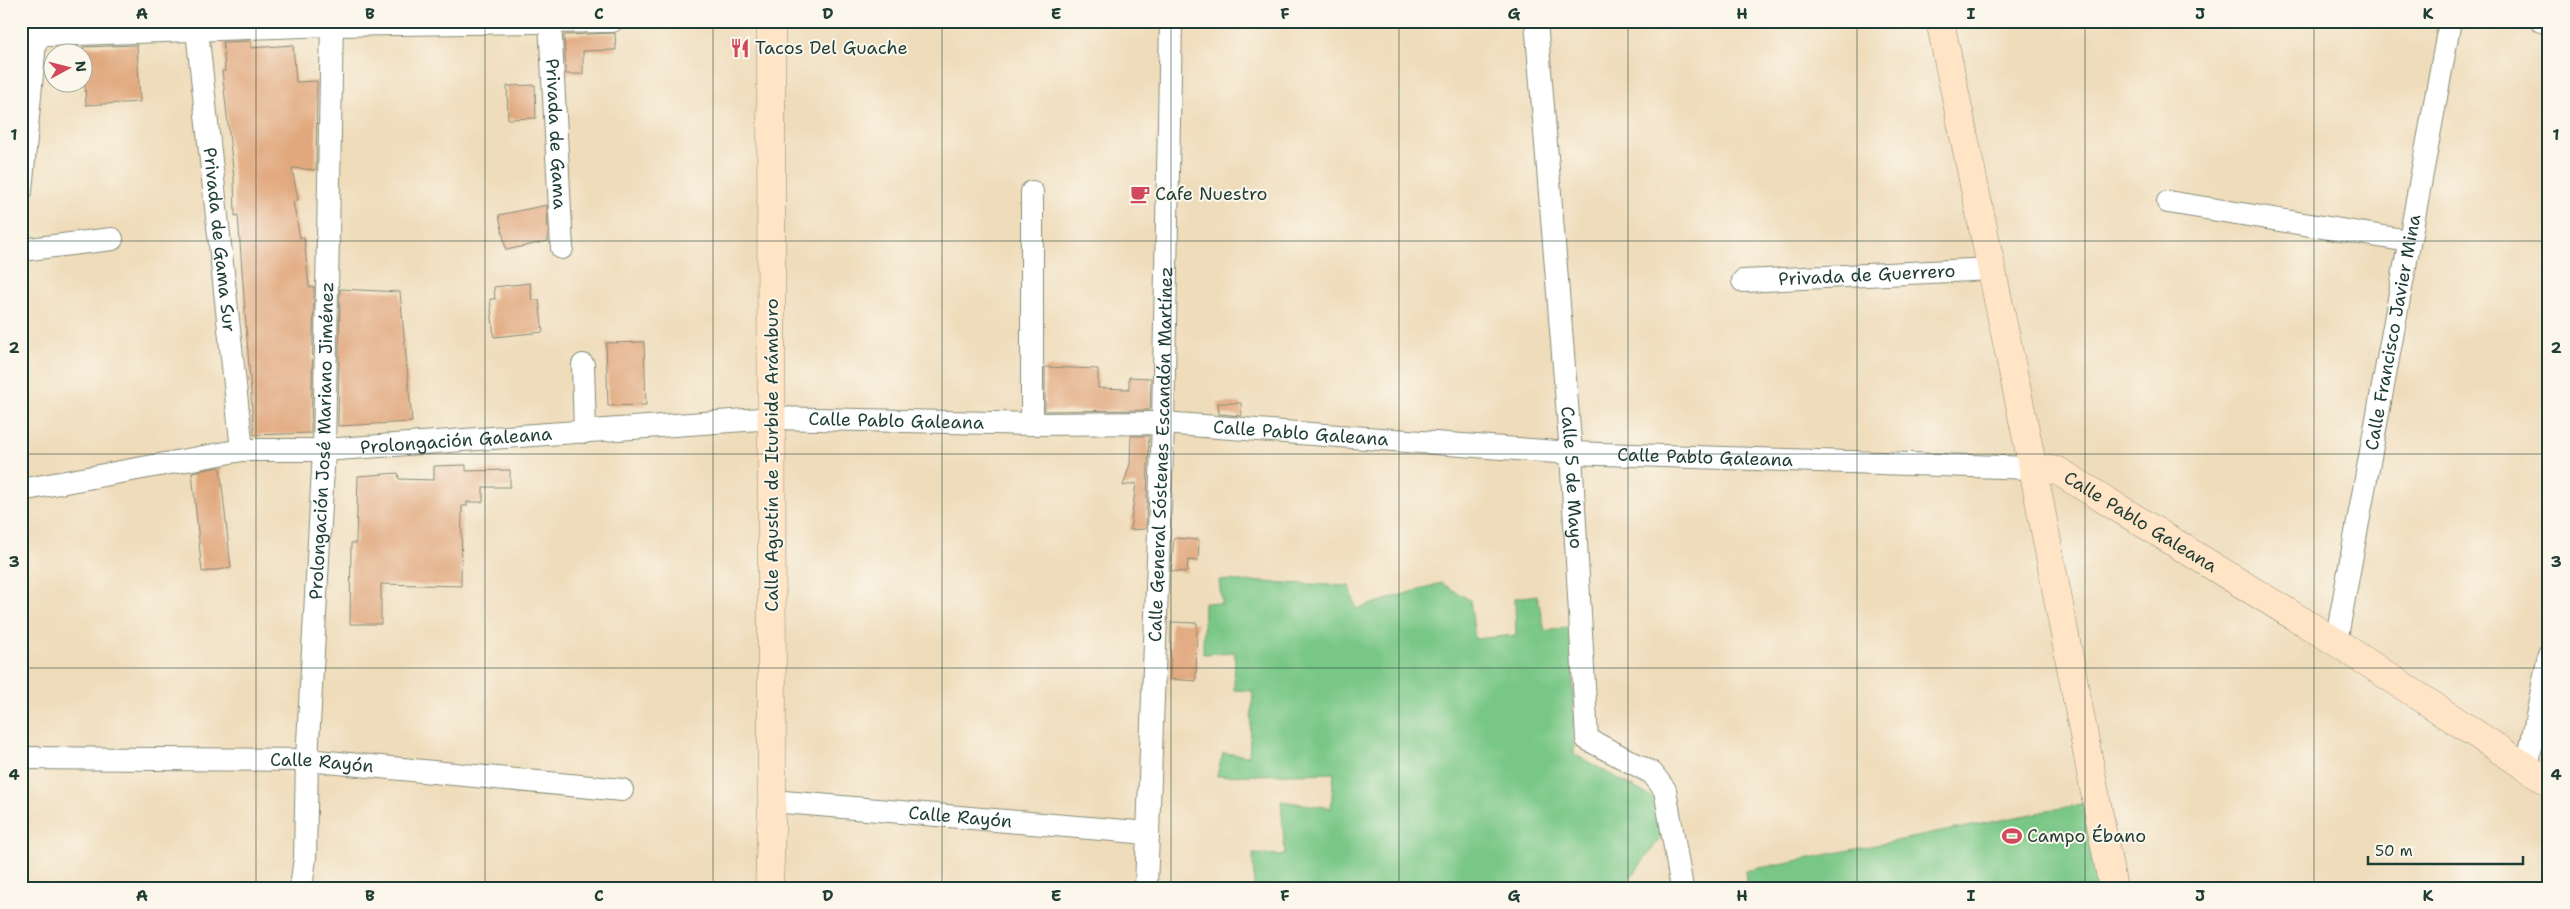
<svg xmlns="http://www.w3.org/2000/svg" width="2570" height="909" font-family="'Shantell Sans',sans-serif">
<rect width="100%" height="100%" fill="#fbf7ec"/>
<filter id="ink" filterUnits="userSpaceOnUse"><feTurbulence type="fractalNoise" baseFrequency=".02" numOctaves="2"/><feDisplacementMap in="SourceGraphic" scale="10" xChannelSelector="R" yChannelSelector="G"/><feConvolveMatrix kernelMatrix="1 2 1 2 8 2 1 2 1" color-interpolation-filters="sRGB"/></filter>
<filter id="wash" filterUnits="userSpaceOnUse"><feTurbulence type="fractalNoise" baseFrequency=".0096" numOctaves="4" result="noise"/><feDisplacementMap in="SourceGraphic" scale="20" xChannelSelector="R" yChannelSelector="G"/><feGaussianBlur stdDeviation="1.12" result="paint"/><feColorMatrix in="noise" values="0 0 0 0 0 0 0 0 0 0 0 0 0 0 0 0 0 1.4 0 .05"/><feComposite in="paint" operator="in"/></filter>
<g filter="url(#wash)">
<rect width="100%" height="100%" fill="#efdcba"/>
<path fill="#79c786" stroke="#4c825d" d="M1219 580 1350 586 1356 609 1441 583 1470 600 1475 639 1516 635 1515 598 1537 595 1545 631 1572 627 1574 754 1653 798 1661 837 1625 886 1591 888H1254L1253 854 1285 855 1281 801 1331 808 1334 773 1217 776 1223 753 1249 756 1253 691 1234 690 1235 652 1203 654 1204 602 1222 604Z
M2097 801 2113 888H1747L1745 871Z"/>
<g id="blocks">
<path fill="#e1a87e" d="M615 33 616 50 583 51V74H566L564 35Z
M251 41V48L293 45 296 82 317 81 316 170 292 168 298 200 293 202 300 238H304L309 287H314L311 433 254 435 238 215 235 216 234 178 222 71H225L223 42Z
M137 45 140 102 86 105 83 47Z
M535 85 536 118 508 119 507 86Z
M547 205 548 241 506 250 499 215Z
M530 283 532 300H539L543 332 494 337 490 299H495L494 287Z
M340 289 400 292 412 422 338 426Z
M644 342 646 405 608 406 606 343Z
M1045 367 1098 369V388L1129 389V377L1151 378 1150 410 1045 411Z
M1218 403H1241L1242 416 1219 414Z
M1131 436H1149L1146 529 1130 530 1136 483 1123 486 1130 464Z
M466 465V471L510 470V487H483V502H467V506H462L461 586 381 584V624H350L351 543H356L358 476 398 473 399 479 434 480V466Z
M220 467 231 568 202 572 192 472Z
M1174 538 1199 540 1198 561 1188 560 1187 572 1171 571Z
M1171 622 1197 623 1196 681 1170 679Z"/>
</g>
</g>
<g filter="url(#ink)">
<use href="#blocks" fill-opacity="0" stroke="#878c77" stroke-width="1"/>
<g fill="none" stroke-linecap="round" stroke-linejoin="round">
<defs>
<g id="street">
<path id="s1" d="M1536 21 1571 453 1587 739 1652 773 1665 790 1682 888"/>
<path d="M2541 21 2549 22"/>
<path id="s2" d="M550 22 562 248"/>
<path id="s3" d="M197 30 242 450"/>
<path d="M21 36 332 25 612 21"/>
<path d="M21 191 37 21"/>
<path d="M2168 202 2409 241"/>
<path d="M21 250 112 239"/>
<path id="s4" d="M1743 281 1992 269"/>
<path d="M583 365 585 432"/>
<path d="M1032 424V192"/>
<path id="s5" d="M21 490 242 450H324L773 418 1032 424 1163 423 1571 453 2033 468"/>
<path id="s6" d="M2336 642 2450 21"/>
<path id="s7" d="M21 758 307 760 622 790"/>
<path d="M2527 768 2549 654"/>
<path id="s8" d="M772 801 1148 833"/>
<path id="s9" d="M301 888 305 858 307 760 324 450 332 21"/>
<path id="s10" d="M1146 888 1163 423 1171 21"/>
</g>
<g id="secondary">
<path d="M1940 21 2033 468 2113 888"/>
<path id="s11" d="M2033 468 2058 471 2336 642 2549 782"/>
<path d="M769 888 772 801 771 21"/>
</g>
</defs>
<use href="#street" stroke="#878c77" stroke-width="24"/>
<use href="#secondary" stroke="#878c77" stroke-width="29"/>
<use href="#street" stroke="#fff" stroke-width="22"/>
<use href="#secondary" stroke="#ffe4c6" stroke-width="28"/>
</g>
</g>
<path fill="none" stroke="#1f3d34" stroke-width="1" stroke-opacity="0.55" d="M256 21V888M485 21V888M713 21V888M942 21V888M1171 21V888M1399 21V888M1628 21V888M1857 21V888M2085 21V888M2314 21V888M21 241H2549M21 454H2549M21 668H2549"/>
<defs>
<symbol id="restaurant-bare" viewBox="-9 -9 18 18"><path d="M-5-6h1v4h1v-4h1v4h1v-4h1v5L-1.5 .5V6h-2V.5L-5-1ZM5-6V6H3V1.5H1.5Q1.5-4 5-6Z" fill="#d1495b" stroke="#fbf7ec" stroke-width="2.5" paint-order="stroke"/></symbol>
<symbol id="cafe-bare" viewBox="-9 -9 18 18"><path d="M-5.5-4.5H6V0H3Q3 3.5 0 3.5H-2.5Q-5.5 3.5-5.5 0ZM3-3.2v2h1.7v-2ZM-6 4.5H4V6H-6Z" fill="#d1495b" stroke="#fbf7ec" stroke-width="2.5" paint-order="stroke"/></symbol>
<symbol id="stadium-bare" viewBox="-9 -9 18 18"><path d="M0-5a6.5 5 0 1 0 0 10a6.5 5 0 1 0 0-10ZM-3.5-1.8h7v3.6h-7Z" fill="#d1495b" stroke="#fbf7ec" stroke-width="2.5" paint-order="stroke"/></symbol>
</defs>
<g fill-rule="evenodd">
<use href="#restaurant-bare" x="726" y="34" width="28" height="28"/>
<use href="#cafe-bare" x="1126" y="180" width="28" height="28"/>
<use href="#stadium-bare" x="1998" y="822" width="28" height="28"/>
</g>
<g text-anchor="middle" dominant-baseline="central" stroke-width="4" stroke-linejoin="round" paint-order="stroke">
<g font-size="18" fill="#1f3d34" stroke="#fbf7ec" text-anchor="start">
<text x="755" y="48">Tacos Del Guache</text>
<text x="1155" y="194">Cafe Nuestro</text>
<text x="2027" y="836">Campo Ébano</text>
</g>
<g font-size="18" fill="#1f3d34" stroke="#fbf7ec">
<text stroke="none"><textPath href="#s2" startOffset="112">Privada de Gama</textPath></text>
<text stroke="none"><textPath href="#s3" startOffset="211">Privada de Gama Sur</textPath></text>
<text stroke="none"><textPath href="#s4" startOffset="124">Privada de Guerrero</textPath></text>
<text stroke="none"><textPath href="#s6" startOffset="315">Calle Francisco Javier Mina</textPath></text>
<text stroke="none"><textPath href="#s5" startOffset="880">Calle Pablo Galeana</textPath></text>
<text stroke="none"><textPath href="#s5" startOffset="1285">Calle Pablo Galeana</textPath></text>
<text stroke="none"><textPath href="#s9" startOffset="448">Prolongación José Mariano Jiménez</textPath></text>
<text stroke="none"><textPath href="#s5" startOffset="439">Prolongación Galeana</textPath></text>
<text transform="translate(772 455) rotate(-90)">Calle Agustín de Iturbide Arámburo</text>
<text stroke="none"><textPath href="#s10" startOffset="434">Calle General Sóstenes Escandón Martínez</textPath></text>
<text stroke="none"><textPath href="#s5" startOffset="1690">Calle Pablo Galeana</textPath></text>
<text stroke="none"><textPath href="#s1" startOffset="458">Calle 5 de Mayo</textPath></text>
<text stroke="none"><textPath href="#s11" startOffset="122">Calle Pablo Galeana</textPath></text>
<text stroke="none"><textPath href="#s7" startOffset="301">Calle Rayón</textPath></text>
<text stroke="none"><textPath href="#s8" startOffset="189">Calle Rayón</textPath></text>
</g>
</g>
<rect width="2570" height="909" fill="none" stroke="#fbf7ec" stroke-width="55"/>
<g transform="translate(68 68) rotate(83)"><circle r="24" fill="#fbf7ec" stroke="#a3ada2"/>
<path d="M0-4L9 19L0 12L-9 19Z" fill="#d1495b"/>
<text y="-8" font-size="14" font-weight="bold" text-anchor="middle" fill="#1f3d34">N</text>
</g>
<path d="M2368 856v8h155v-8" fill="none" stroke="#1f3d34" stroke-width="2.5"/>
<text x="2375" y="856" font-size="15" fill="#1f3d34" stroke="#fbf7ec" stroke-width="4" paint-order="stroke">50 m</text>
<rect x="28" y="28" width="2514" height="854" fill="none" stroke="#1f3d34" stroke-width="2"/>
<g font-size="16" text-anchor="middle" font-weight="bold" fill="#1f3d34">
<text x="142" y="19">A</text>
<text x="370" y="19">B</text>
<text x="599" y="19">C</text>
<text x="828" y="19">D</text>
<text x="1056" y="19">E</text>
<text x="1285" y="19">F</text>
<text x="1514" y="19">G</text>
<text x="1742" y="19">H</text>
<text x="1971" y="19">I</text>
<text x="2200" y="19">J</text>
<text x="2428" y="19">K</text>
<text x="14" y="140">1</text>
<text x="2556" y="140">1</text>
<text x="14" y="353">2</text>
<text x="2556" y="353">2</text>
<text x="14" y="567">3</text>
<text x="2556" y="567">3</text>
<text x="14" y="780">4</text>
<text x="2556" y="780">4</text>
<text x="142" y="901">A</text>
<text x="370" y="901">B</text>
<text x="599" y="901">C</text>
<text x="828" y="901">D</text>
<text x="1056" y="901">E</text>
<text x="1285" y="901">F</text>
<text x="1514" y="901">G</text>
<text x="1742" y="901">H</text>
<text x="1971" y="901">I</text>
<text x="2200" y="901">J</text>
<text x="2428" y="901">K</text>
</g>
</svg>
